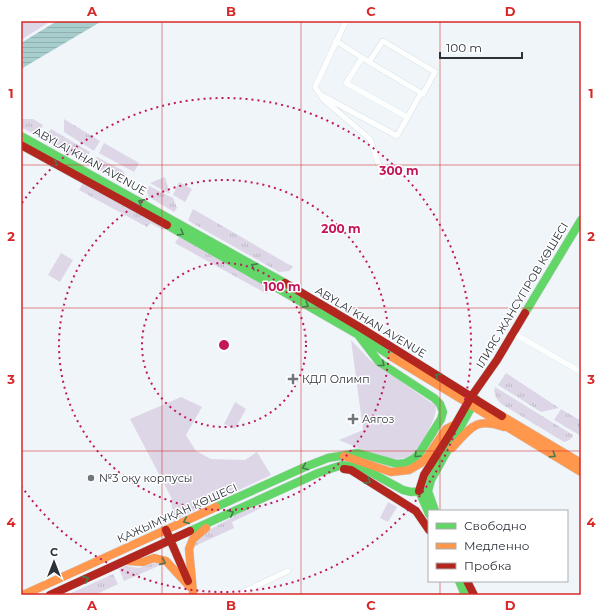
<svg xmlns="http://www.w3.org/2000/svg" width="602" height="616" font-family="Montserrat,sans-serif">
<defs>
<pattern id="grass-tufts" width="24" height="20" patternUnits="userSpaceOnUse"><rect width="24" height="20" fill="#ddd6e6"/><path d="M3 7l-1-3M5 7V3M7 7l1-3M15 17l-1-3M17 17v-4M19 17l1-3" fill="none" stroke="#beb8c6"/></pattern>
<pattern id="water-rules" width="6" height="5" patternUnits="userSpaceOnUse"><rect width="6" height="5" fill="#a7cecc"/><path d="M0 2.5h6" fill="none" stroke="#90b1b0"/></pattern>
</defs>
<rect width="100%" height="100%" fill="#f0f5fa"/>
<path fill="url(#grass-tufts)" d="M21 119H33L43 125 37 136 21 127Z
M64 119 100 141 94 151 64 132Z
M51 129 90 152 84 162 44 139Z
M97 157 122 170 128 177 126 181 116 179 93 167V163Z
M83 183 166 227 164 230 150 223 147 227 79 190Z
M149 186 173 198 177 208 174 212 149 197 147 192Z
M193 209 293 267 289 271 279 272 192 223 188 220Z
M180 235 269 286 270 289 267 294 175 243Z
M506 373 559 408 541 412 498 385Z
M495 387 573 435C572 439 568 441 564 442L503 405C497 400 493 396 495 387Z
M561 409 581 421V436L554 420Z
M263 507 232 522 234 528 193 547 199 538 205 532 246 510Z
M158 562 163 564 124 581 119 569 126 566 139 568Z
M113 574 118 584 95 595H67Z"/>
<path fill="#ddd6e6" d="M21 21H51L21 40Z
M104 143 139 163 134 172 99 153Z
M165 177 170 194 150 183Z
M179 182 192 189 185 202 173 195Z
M61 253 73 260 60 282 48 275Z
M351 340 370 360 436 406C436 417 431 425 426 435 423 441 420 449 415 453 394 469 360 448 339 440L363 430Z
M181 397 202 407 186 435 196 451 211 459 245 460 257 452 271 475 173 521 171 497 130 419Z
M235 402 246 409 235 429 224 424Z
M388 502 397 507 388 522 380 518Z"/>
<path fill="url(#water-rules)" d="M57 21H102L21 69V43Z"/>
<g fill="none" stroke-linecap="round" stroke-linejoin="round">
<defs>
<path id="street" d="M346 21 315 87 324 100 370 139 383 177
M336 41 369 62
M362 58 346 83 407 117
M321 95 397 136 421 93 423 94 435 72 383 41 369 62 421 93
M513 333 581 372
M240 595 239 594 288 571"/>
<path id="fast" d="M21 136 285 283
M167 225 357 334 392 357
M525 313 581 220
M359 466 403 490 411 492 423 491
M419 491 429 514
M216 507 305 467 328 458 358 453 397 464 405 463 413 459 419 454 441 419 443 412 440 404 434 398 379 362 359 336
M435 511 428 491 431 480 476 399
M190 531 318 473 342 465 364 468
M459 581 465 595"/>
<path id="slow" d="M392 357 581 472
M502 416 581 463
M452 448C471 428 474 417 504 427
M344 456 391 472 409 470 421 463 428 456 446 429 454 425
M129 561 143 562 154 558 166 561 190 587
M193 592 189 549 193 539 206 528
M23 595 216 507"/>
<path id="jam" d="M21 145 167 225
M285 283 361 328 502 416
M344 469 351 470 416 511 429 530
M419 491 424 475 450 434 471 397 497 360 525 313
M166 530 188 581
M467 581 474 595
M50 595 190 531"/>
</defs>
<use href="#street" stroke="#cbd1d6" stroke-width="6"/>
<use href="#fast" stroke="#cbd1d6" stroke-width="9"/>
<use href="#slow" stroke="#cbd1d6" stroke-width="9"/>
<use href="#jam" stroke="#cbd1d6" stroke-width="9"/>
<use href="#street" stroke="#fdfefe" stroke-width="5.5"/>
<use href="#fast" stroke="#63d668" stroke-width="8"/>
<use href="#slow" stroke="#ff974d" stroke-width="8"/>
<use href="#jam" stroke="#b3261e" stroke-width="8"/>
</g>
<defs><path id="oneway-chevron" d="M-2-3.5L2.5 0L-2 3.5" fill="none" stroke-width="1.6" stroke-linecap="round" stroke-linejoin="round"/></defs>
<g stroke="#457c4e">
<use href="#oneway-chevron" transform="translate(55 164) rotate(30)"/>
<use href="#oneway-chevron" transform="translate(141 202) rotate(-151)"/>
<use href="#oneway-chevron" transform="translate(181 233) rotate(30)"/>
<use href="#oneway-chevron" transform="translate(254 266) rotate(-151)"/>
<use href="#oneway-chevron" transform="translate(306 305) rotate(30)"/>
<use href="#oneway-chevron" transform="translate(382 364) rotate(38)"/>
<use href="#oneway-chevron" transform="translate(438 376) rotate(-148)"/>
<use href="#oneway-chevron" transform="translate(417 455) rotate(135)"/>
<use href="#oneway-chevron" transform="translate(553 455) rotate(32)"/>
<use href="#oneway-chevron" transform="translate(305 467) rotate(157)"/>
<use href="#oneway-chevron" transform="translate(368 481) rotate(32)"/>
<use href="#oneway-chevron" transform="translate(231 513) rotate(-25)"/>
<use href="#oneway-chevron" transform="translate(186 521) rotate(156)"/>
<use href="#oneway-chevron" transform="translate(163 562) rotate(24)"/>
<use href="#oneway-chevron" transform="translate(86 579) rotate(-24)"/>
</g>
<path fill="none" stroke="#d62828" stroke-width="1" stroke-opacity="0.55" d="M162 21V595M301 21V595M440 21V511M21 165H581M21 308H581M21 451H581M440 581V595"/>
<g fill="none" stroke="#c2185b" stroke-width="2" stroke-dasharray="2 4">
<circle cx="224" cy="345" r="82"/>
<circle cx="224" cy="345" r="165"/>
<path d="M22 203A247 247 0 1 1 22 487"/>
</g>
<g fill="#71767d" stroke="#fff" stroke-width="1.5">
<path d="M291 373h4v4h4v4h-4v4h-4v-4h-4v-4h4z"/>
<path d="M351 413h4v4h4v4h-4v4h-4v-4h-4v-4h4z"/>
<circle cx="91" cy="478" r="4"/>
</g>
<g text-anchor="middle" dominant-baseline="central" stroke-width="3" stroke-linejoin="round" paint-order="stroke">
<g font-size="11" fill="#2c3239" stroke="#fff">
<text transform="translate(90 161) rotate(29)">ABYLAI KHAN AVENUE</text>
<text transform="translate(522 295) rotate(-59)">ІЛИЯС ЖАНСҮГІРОВ КӨШЕСІ</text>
<text transform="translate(371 322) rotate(31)">ABYLAI KHAN AVENUE</text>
<text transform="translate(177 513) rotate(-24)">ҚАЖЫМҰҚАН КӨШЕСІ</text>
</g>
<g font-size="11" fill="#2c3239" stroke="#fff" text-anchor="start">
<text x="302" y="379">КДЛ Олимп</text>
<text x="362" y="419">Аягоз</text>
<text x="99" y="478">№3 оқу корпусы</text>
</g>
</g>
<circle cx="224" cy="345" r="6" fill="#c2185b" stroke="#fff" stroke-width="2"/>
<g font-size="12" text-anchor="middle" font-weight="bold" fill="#c2185b" stroke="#fff" stroke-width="3" stroke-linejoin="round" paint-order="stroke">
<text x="399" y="175">300 m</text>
<text x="341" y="233">200 m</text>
<text x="282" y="291">100 m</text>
</g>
<rect width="602" height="616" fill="none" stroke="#ffffff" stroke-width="44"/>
<rect x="428" y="510" width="140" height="72" fill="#ffffff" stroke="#abadb0"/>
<rect x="436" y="523" width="20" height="6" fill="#63d668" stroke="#abadb0"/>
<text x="464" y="530" font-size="12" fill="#2c3239">Свободно</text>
<rect x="436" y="543" width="20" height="6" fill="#ff974d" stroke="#abadb0"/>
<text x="464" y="550" font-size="12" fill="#2c3239">Медленно</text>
<rect x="436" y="563" width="20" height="6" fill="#b3261e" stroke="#abadb0"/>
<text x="464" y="570" font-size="12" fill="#2c3239">Пробка</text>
<g transform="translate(54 562)" stroke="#ffffff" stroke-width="3" paint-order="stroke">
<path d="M0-3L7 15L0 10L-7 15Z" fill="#2c3239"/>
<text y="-6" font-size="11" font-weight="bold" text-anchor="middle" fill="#2c3239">С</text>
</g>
<path d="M440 52v6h82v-6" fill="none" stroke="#2c3239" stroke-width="2"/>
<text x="446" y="52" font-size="12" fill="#2c3239" stroke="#ffffff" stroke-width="3" paint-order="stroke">100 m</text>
<rect x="22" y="22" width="558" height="572" fill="none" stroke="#d62828" stroke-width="1.5"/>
<g font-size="13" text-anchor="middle" font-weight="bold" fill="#d62828">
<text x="92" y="16">A</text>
<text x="231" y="16">B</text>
<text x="371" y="16">C</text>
<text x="510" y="16">D</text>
<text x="11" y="98">1</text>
<text x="591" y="98">1</text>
<text x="11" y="241">2</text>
<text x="591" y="241">2</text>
<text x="11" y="384">3</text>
<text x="591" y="384">3</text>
<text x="11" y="527">4</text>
<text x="591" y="527">4</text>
<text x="92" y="610">A</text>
<text x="231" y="610">B</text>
<text x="371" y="610">C</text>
<text x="510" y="610">D</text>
</g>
</svg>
